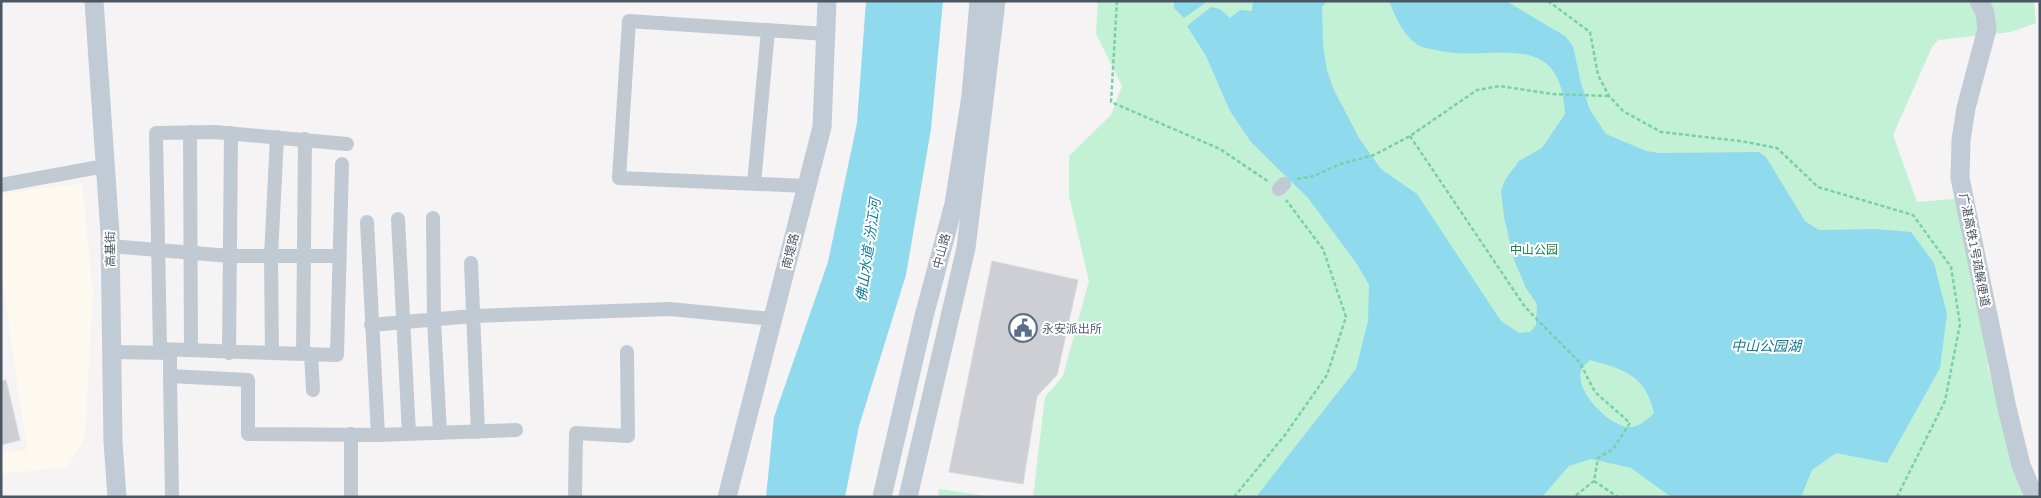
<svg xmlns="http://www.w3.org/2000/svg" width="2041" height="498" font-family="Mulish,'Noto Sans SC',sans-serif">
<rect width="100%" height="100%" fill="#f5f3f3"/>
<path fill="#fdf9ef" d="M82 183 93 293 85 437 68 467 1 474V452L27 450 1 273V194Z"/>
<path fill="#c3f1d5" d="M1098 1H2034L2036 23 2011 32 1938 40 1932 47 1893 135 1917 202 1966 198 1988 368 2023 497H1033L1045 397 1063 376 1089 281 1069 196V156L1111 115 1122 86 1096 34Z
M939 489H940L992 497H938Z"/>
<path fill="#90daee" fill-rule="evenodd" d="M866 1H943L931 129 906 275 859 426 845 497H766L774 417 828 262 857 123Z
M1174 1H1208L1184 18 1174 8Z
M1253 1H1327L1322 7 1323 45 1327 70 1333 88 1359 138 1381 169 1417 194 1501 321 1519 333 1530 332 1536 325 1537 304 1526 288 1514 260 1504 217 1501 191 1505 180 1519 161 1542 148 1565 114C1561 24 1491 64 1436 50 1431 49 1423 48 1418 45 1402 34 1396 18 1389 1H1506L1565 36 1573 46 1581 83 1590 110 1606 134 1646 151 1659 153 1759 152 1766 157 1805 221 1819 230 1875 229 1911 232 1934 263 1947 314 1940 368 1887 463 1836 453 1812 470 1801 497H1671L1631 468 1591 459 1569 466 1542 497H1256L1356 369 1368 321 1369 285 1357 264 1308 198 1251 142 1230 111 1206 56 1187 26 1211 7 1220 9 1230 18 1240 10 1252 11ZM1590 360C1623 369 1646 375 1654 413 1647 420 1638 428 1628 427 1608 425 1572 389 1582 368 1584 366 1588 362 1590 360Z"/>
<path fill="#cdcfd5" stroke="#d7d9de" d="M992 261 1078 280 1057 375 1037 396 1023 484 949 472Z
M6 380 20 440 1 445V381Z"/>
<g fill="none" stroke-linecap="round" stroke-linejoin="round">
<path stroke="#7ad0a6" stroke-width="2.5" stroke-dasharray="4 2.5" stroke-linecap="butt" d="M1117 1 1111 102 1220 149 1269 182
M1548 1 1590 32 1598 75 1609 96 1623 111 1661 132 1740 141 1777 148 1818 187 1913 215 1951 267 1960 324 1945 401 1897 497
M1410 136 1525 307 1580 363 1595 392 1630 423 1613 449 1598 458 1594 481 1574 497
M1297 179 1314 176 1340 164 1374 155 1410 136 1477 90 1500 86 1552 94 1609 96
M1594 481 1618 497
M1234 497 1285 435 1327 375 1346 317 1323 249 1286 200"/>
<path stroke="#c1cad2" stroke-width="14" d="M190 132 191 350
M754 184 768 30
M1 185 105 166
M806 186 619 178 629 21 826 34
M1279 189 1284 184
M433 218 434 320 440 433
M398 219 409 434
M367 222 378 435
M110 246 230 256H271L277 137
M340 256H271L272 353 337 355 342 164
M471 263 478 432
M371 325 473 316 670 309 772 319
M111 352 170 353V376L248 380V434L378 435 516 430
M229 353 231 133
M272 353 160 349 156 133 215 132 347 144
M303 354 305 139
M311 354 313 390
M170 376 172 497
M351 434V497
M575 497 576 433 628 436 627 352"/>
<path stroke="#c1cbd6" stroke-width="19" d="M94 1 110 234 113 442 117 497
M1979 1 1985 13 1987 29 1966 108 1961 140 1960 178 2007 408 2021 465 2034 497
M727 497 822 127 827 1
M882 497 924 316 954 204 971 96 979 1
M908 497 966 248 996 1"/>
</g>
<defs>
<symbol id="civic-ring" viewBox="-11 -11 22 22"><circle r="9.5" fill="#fff" stroke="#5c6f8a" stroke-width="1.5"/><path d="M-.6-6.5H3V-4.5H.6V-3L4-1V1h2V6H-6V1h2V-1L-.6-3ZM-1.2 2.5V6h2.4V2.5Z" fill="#5c6f8a"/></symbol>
</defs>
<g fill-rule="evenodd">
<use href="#civic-ring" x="1007" y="312" width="32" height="32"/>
</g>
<g text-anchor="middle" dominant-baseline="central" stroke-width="4" stroke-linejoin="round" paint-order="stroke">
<g font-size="12" fill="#4a5661" stroke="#fff">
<text transform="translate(110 249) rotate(-91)">高基街</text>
<text transform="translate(1975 250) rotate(79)">广湛高铁1号疏解便道</text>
<text transform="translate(790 251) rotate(-76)">南堤路</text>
<text transform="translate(941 251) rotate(-75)">中山路</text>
</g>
<g font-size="12" fill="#17864f" stroke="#fff">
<text x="1534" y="249">中山公园</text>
</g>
<g font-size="12" fill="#4e5e75" stroke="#fff" text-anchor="start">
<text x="1042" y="328">永安派出所</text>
</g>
<g font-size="14" font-style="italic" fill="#0c7c9b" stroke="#fff">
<text transform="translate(868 250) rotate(-82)">佛山水道-汾江河</text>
<text x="1766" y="346">中山公园湖</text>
</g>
</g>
<rect width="2041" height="498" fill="none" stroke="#4a5661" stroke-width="5"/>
</svg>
